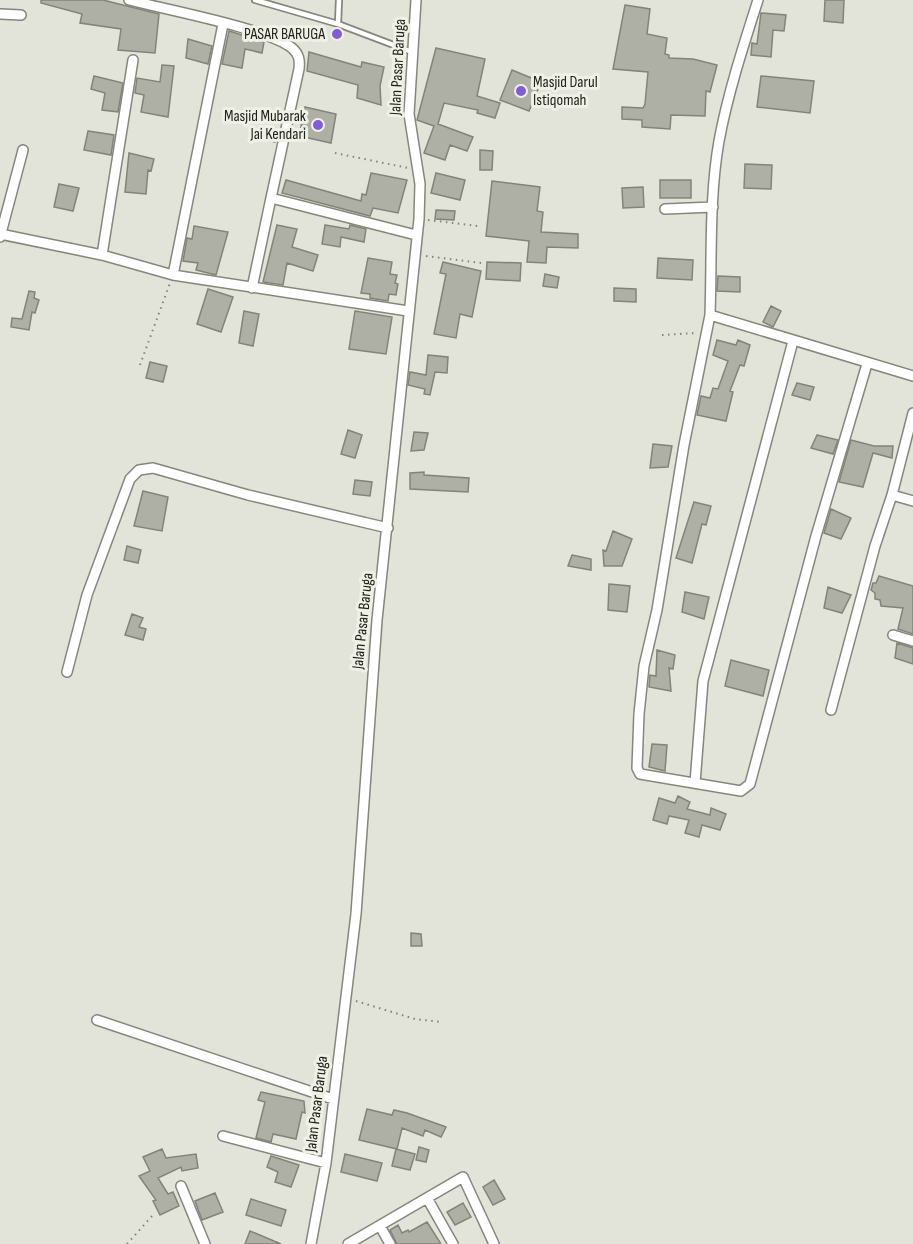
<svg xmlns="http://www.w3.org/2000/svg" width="913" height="1244" font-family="'Sofia Sans Condensed',sans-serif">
<rect width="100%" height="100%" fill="#e2e3d9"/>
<path fill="#aeb0a6" stroke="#82847a" stroke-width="1.5" d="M41 0H103L159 14 155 53 118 50 121 29 80 23 82 14 41 3Z
M825 0H844L843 23 824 21Z
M625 5 650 9 647 34 667 38 665 54 669 55V58L693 59 717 65 710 92 706 91 705 116 671 115 670 129 642 127V120L622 119V107L643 108 645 104 648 72 613 69Z
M761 13 786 15 784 31 773 30 771 57 751 55 752 43 757 44Z
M229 31 264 42 262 53 245 49 242 68 222 64Z
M188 39 212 46 208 64 186 58Z
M436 48 485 59 477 96 500 103 495 118 477 113 478 110 444 103 438 124 473 137 467 151 450 145 445 160 424 153 434 126 417 120Z
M309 52 361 67 362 62 384 67 380 86 381 105 357 98 358 85 307 71Z
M162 65 174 66 168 117 141 112 144 95 135 93 137 78 160 82Z
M512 70 541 82 529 111 500 100Z
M94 76 123 83 118 112 102 110 105 93 91 89Z
M761 76 814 81 810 113 757 107Z
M305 107 336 114 331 143 299 136Z
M264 128 278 132 275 142 261 138Z
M88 131 114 135 111 155 84 150Z
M480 150 493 151 492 170H480Z
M129 153 154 159 151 171 148 170 146 194 125 192Z
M745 164 772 165 771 189 744 188Z
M371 173 407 180 398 213 373 208 370 216 282 193 286 180 361 201 362 194 366 195Z
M436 173 465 180 460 200 431 193Z
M660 180H691V198H660Z
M492 181 540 187 537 211 543 212 541 232 578 234V248L547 247 546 263 527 262 529 241 486 236Z
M59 184 79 188 73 211 54 207Z
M643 187 644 207 623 208 622 188Z
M436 210 455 211 454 220 435 219Z
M277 225 297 229 292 247 318 255 313 271 287 263 283 285 263 282Z
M325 225 349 229 350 225 366 229 364 242 341 237 340 247 322 244Z
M194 226 228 232 216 275 196 270 198 263 183 261 187 238 192 239Z
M368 258 392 262 390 274 397 275 395 283 398 284 396 295 389 294 388 301 370 298V294L361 293Z
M658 258 693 260 692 280 657 278Z
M443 262 481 271 472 317 460 314 456 338 434 334 446 274 440 273Z
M487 262 521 263 520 281 486 279Z
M545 274 559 277 557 288 543 286Z
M718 276 740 277V292L717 291Z
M614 288 636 289V302L614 301Z
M208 289 233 297 221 332 197 324Z
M29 291 35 292 34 298 39 300 35 313 32 312 29 330 11 327 12 318 22 319Z
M771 306 781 311 773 327 763 322Z
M244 311 259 314 253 346 239 343Z
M355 311 392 317 386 354 349 349Z
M717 340 736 345 738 340 750 345 744 366 740 365 730 391 733 392 726 421 697 415 701 396 710 398 713 388 718 389 728 361 713 355Z
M428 355 448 357 447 373 435 372 430 395 424 394 425 389 408 385 410 372 426 375Z
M150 362 167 366 163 382 146 378Z
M797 383 814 387 810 400 792 395Z
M348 430 362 435 355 458 341 454Z
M414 432 428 433 424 450 411 451Z
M817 435 838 440 833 454 811 448Z
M851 440 874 446H893L892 458 873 453 863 487 839 482Z
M653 444 672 446 668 467 650 468Z
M424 472V475L469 478 468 492 410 489V473Z
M355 480 372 482 370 496 353 494Z
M143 491 168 497 162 531 134 526Z
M694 502 711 506 706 525 702 524 692 563 676 558Z
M831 509 851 518 841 539 824 533Z
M613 531 632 539 622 566H604L603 550 606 551Z
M127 546 141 550 138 563 124 560Z
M572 555 591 559V570L568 566Z
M879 576 913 586V634L898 629 903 608 881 606 880 600 875 599V593L871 590 873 583H876Z
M609 584 630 586 627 612 608 610Z
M828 587 851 595 842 613 824 608Z
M685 592 709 597 704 619 682 612Z
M132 614 143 618 139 627 146 629 143 640 125 635Z
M897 643 913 648V664L895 658Z
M657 650 675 655 673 669 669 668 671 691 649 687 650 675 656 676Z
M731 660 769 670 763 696 725 686Z
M652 744 667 745 665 771 649 767Z
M678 796 690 802 687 809 710 815 711 808 726 814 720 830 702 825 699 837 685 833 689 820 669 816 667 824 653 820 659 798 675 803Z
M411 933 421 934 422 946H411Z
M261 1092 304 1101 305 1113 302 1112 296 1139 273 1134 271 1142 256 1138 265 1102 258 1100Z
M367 1109 392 1115 394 1110 407 1113 446 1127 441 1137 425 1130 423 1136 402 1128 397 1149 359 1140Z
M419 1147 429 1150 426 1162 416 1160Z
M162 1149 166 1158 196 1154 198 1168 182 1171 181 1167 158 1178 168 1194 173 1192 179 1206 160 1215 153 1201 156 1200 139 1176 150 1171 143 1157Z
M396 1149 415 1154 410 1170 392 1166Z
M345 1154 382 1163 377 1181 341 1172Z
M271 1156 299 1165 291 1187 275 1182 278 1172 267 1167Z
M494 1180 505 1199 493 1205 483 1187Z
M215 1193 223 1212 202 1220 195 1201Z
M251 1199 286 1210 281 1226 246 1215Z
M463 1203 471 1217 455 1225 447 1212Z
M427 1222 441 1244H397L390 1230 398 1225 402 1233 408 1230 409 1232Z
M250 1231 281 1244H245Z"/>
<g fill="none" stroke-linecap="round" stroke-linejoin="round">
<defs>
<path id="service" d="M255 0 338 24 412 52
M338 24 339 0"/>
<path id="minor" d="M129 0C163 9 269 29 292 48 299 54 300 60 299 69L271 198
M0 14 21 15
M665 209 713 207
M0 234 102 255 173 275 408 311
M0 237 23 150
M102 255 133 60
M173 275 223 24
M252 288 271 198 416 235
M710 315C712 258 709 198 719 141 728 93 743 47 758 0
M867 364 816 536 750 784 741 791 640 774 637 768 639 714 644 666 657 610 684 445 710 315 913 376
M913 413 892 495 913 501
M893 635 913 641
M67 672 87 595 130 479 139 470 153 468 248 495 388 528
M831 710 875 546 892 495
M695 783 703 681 793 341
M97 1020 333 1099
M223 1136 326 1163
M181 1186 205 1244
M427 1198 453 1244
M380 1226 390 1244
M311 1244 326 1163 356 914 377 620 419 219 420 184 409 114 416 0
M348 1244 463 1177 494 1244"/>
</defs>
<use href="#service" stroke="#85877d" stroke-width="8"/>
<use href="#minor" stroke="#85877d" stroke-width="12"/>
<path stroke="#82837c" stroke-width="2" stroke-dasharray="1.5 4.5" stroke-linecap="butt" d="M335 153 408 168
M428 220 478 226
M426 256 482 263
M662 335 696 333
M140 365 170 283
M356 1001 415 1019 441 1022
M127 1244 152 1216"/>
<use href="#service" stroke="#fff" stroke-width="4.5"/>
<use href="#minor" stroke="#fff" stroke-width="9"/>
</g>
<g fill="#805cd6" stroke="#eff0e6" stroke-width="2">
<circle cx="337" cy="34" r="6"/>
<circle cx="521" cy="91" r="6"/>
<circle cx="318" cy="125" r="6"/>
</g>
<g text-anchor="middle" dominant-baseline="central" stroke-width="6" stroke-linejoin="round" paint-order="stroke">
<g font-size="16" fill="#20211d" stroke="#eff0e6" text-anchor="end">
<text x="325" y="34">PASAR BARUGA</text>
<text x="533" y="82" text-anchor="start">Masjid Darul<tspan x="533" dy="18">Istiqomah</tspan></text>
<text x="306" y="116">Masjid Mubarak<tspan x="306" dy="18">Jai Kendari</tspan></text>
</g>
<g font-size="16" fill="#20211d" stroke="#eff0e6">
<text transform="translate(398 67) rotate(-87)">Jalan Pasar Baruga</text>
<text transform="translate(363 621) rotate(-84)">Jalan Pasar Baruga</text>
<text transform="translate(317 1104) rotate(-83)">Jalan Pasar Baruga</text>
</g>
</g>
</svg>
